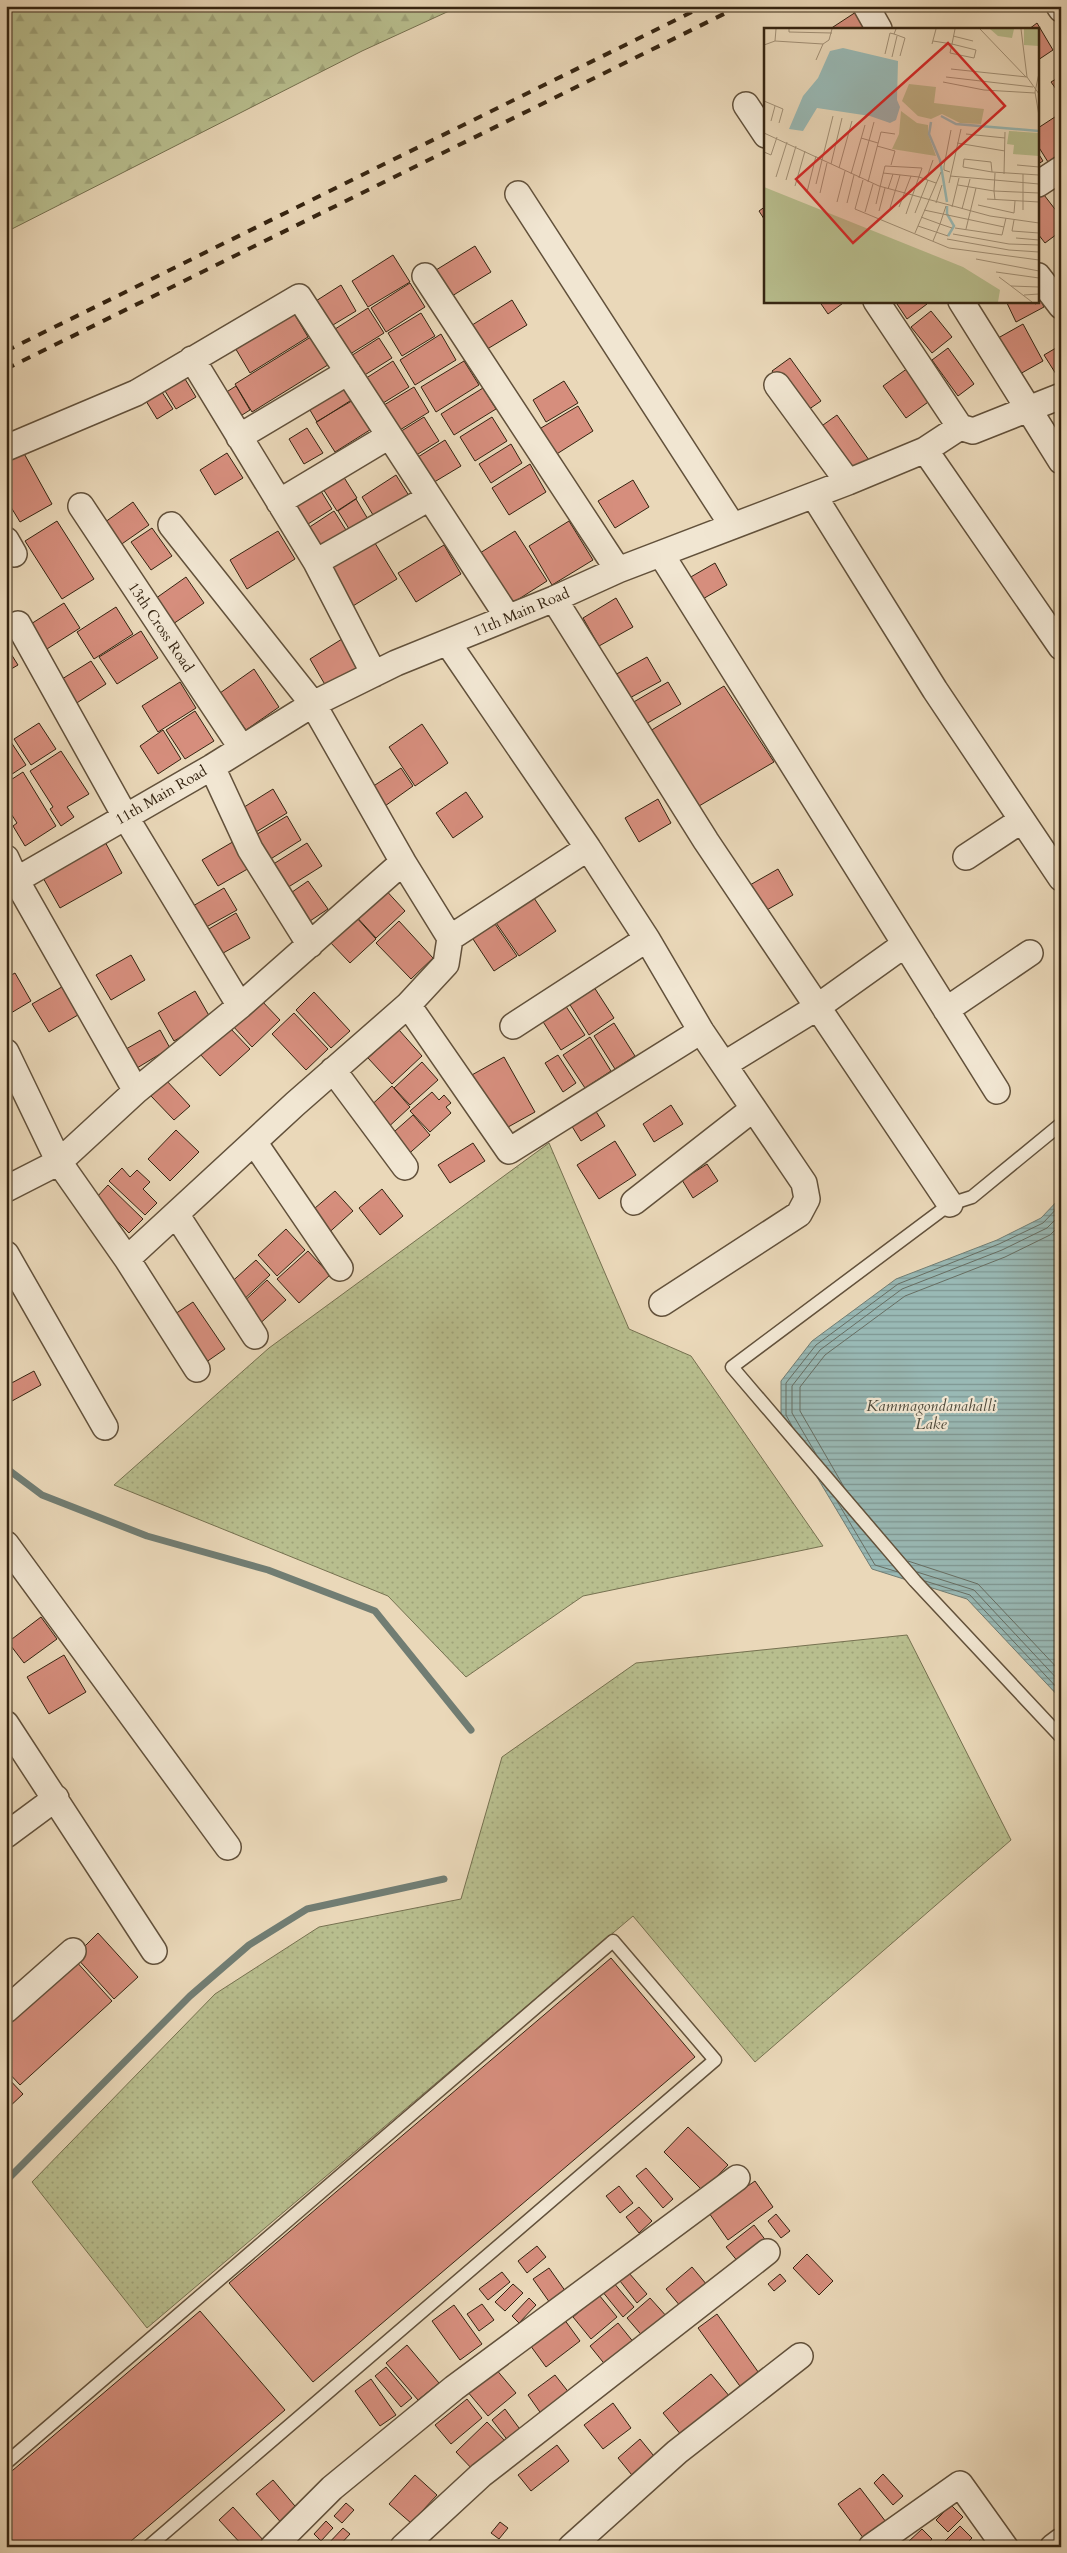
<svg xmlns="http://www.w3.org/2000/svg" width="1067" height="2553" font-family="Cardo,serif">
<defs>
<pattern id="grass-dots" width="8" height="8" patternUnits="userSpaceOnUse" patternTransform="scale(1.25)"><rect width="8" height="8" fill="#b8be8e"/><path d="M2 2h.1M6 6h.1" fill="none" stroke="#9fa379" stroke-width="1.8" stroke-linecap="round"/></pattern>
<pattern id="forest-firs" width="22" height="20" patternUnits="userSpaceOnUse" patternTransform="scale(1.25)"><rect width="22" height="20" fill="#b8be8e"/><path d="M5 1l3.5 6h-7zM16 11l3.5 6h-7z" fill="#9fa379"/></pattern>
<pattern id="water-rules" width="6" height="5" patternUnits="userSpaceOnUse" patternTransform="scale(1.25)"><rect width="6" height="5" fill="#99b9b5"/><path d="M0 2.5h6" fill="none" stroke="#7e9692"/></pattern>
</defs>
<rect width="100%" height="100%" fill="#ead8b9"/>
<filter id="stains"><feTurbulence type="fractalNoise" baseFrequency=".004" numOctaves="4"/><feColorMatrix values="0 0 0 0 .2 0 0 0 0 .09 0 0 0 0 .02 0 0 0 .5 -.17"/></filter>
<radialGradient id="worn" r=".72"><stop offset=".6" stop-color="#630" stop-opacity="0"/><stop offset="1" stop-color="#630" stop-opacity=".3"/></radialGradient>
<path fill="url(#grass-dots)" stroke="#767150" d="M549 1143 629 1329 691 1356 823 1546 583 1596 466 1677 388 1596 114 1485 269 1348Z
M907 1635 1011 1840 755 2062 633 1916 147 2328 32 2182 215 1994 319 1927 461 1899 502 1757 636 1663Z"/>
<path fill="url(#forest-firs)" stroke="#767150" d="M6 6H460L362 51 6 232Z"/>
<path fill="url(#water-rules)" stroke="#717d73" d="M1061 1197V1699L967 1599 872 1569 781 1417V1381L812 1341 896 1279 997 1240 1041 1218Z"/>
<g fill="none" stroke-linecap="round" stroke-linejoin="round">
<path stroke="#676e63" stroke-width="1" d="M792 1426 786 1415V1383L816 1345 898 1284 999 1244 1043 1223 1061 1204
M816 1454 792 1413V1386L820 1350 902 1289 1002 1250 1047 1228 1061 1214
M844 1487 800 1411V1387L825 1355 905 1296 1005 1257 1050 1235 1061 1224
M837 1501 875 1565 898 1572
M908 1561 978 1584 1061 1672
M917 1572 974 1590 1061 1683
M925 1581 970 1595 1061 1692"/>
<path stroke="#717d73" stroke-width="7" d="M6 1468 42 1495 147 1536 268 1570 375 1611 471 1730
M6 2181 190 1996 249 1945 307 1909 444 1879"/>
</g>
<path fill="#d68e7d" stroke="#352411" d="M856 12 867 29H830Z
M1037 23 1053 50 1038 60V29H1029Z
M1061 76V96L1051 82Z
M1061 113V153L1048 162 1038 146V128Z
M1038 153 1043 161 1038 164Z
M1041 191 1061 217V231L1045 243 1038 234V193Z
M766 206V222L759 211Z
M475 246 491 272 452 296 436 270Z
M393 255 410 282 368 307 352 281Z
M410 283 425 307 386 332 371 308Z
M341 285 356 311 323 331 308 306Z
M512 300 527 325 484 351 469 327Z
M819 301H846L828 314Z
M895 301H924L927 304 907 319Z
M1006 301H1034L1035 304 1041 301 1044 307 1016 322Z
M368 308 384 333 347 356 332 331Z
M292 310 308 337 250 373 234 346Z
M931 311 952 337 932 353 911 327Z
M421 313 435 336 402 356 388 333Z
M1023 324 1043 361 1011 379 991 342Z
M441 334 456 360 415 385 400 360Z
M314 335 331 363 252 412 235 384Z
M379 338 392 358 355 381 343 361Z
M1061 345V382L1044 355Z
M948 348 974 384 958 396 932 360Z
M790 358 821 401 802 414 772 371Z
M393 361 409 387 375 408 360 382Z
M464 361 479 385 436 412 421 387Z
M908 368 931 400 906 418 883 386Z
M182 374 196 397 176 409 162 386Z
M340 377 353 399 317 422 304 400Z
M564 381 578 403 546 422 533 400Z
M158 386 173 409 157 419 143 396Z
M236 386 250 410 231 422 217 398Z
M414 387 429 412 395 433 379 408Z
M483 388 496 409 454 435 441 414Z
M355 399 373 428 335 452 316 422Z
M578 406 593 431 552 457 536 431Z
M837 415 869 460 848 475 816 430Z
M424 417 439 441 410 459 395 435Z
M492 417 507 441 475 461 460 437Z
M307 428 323 453 304 464 289 439Z
M445 440 461 466 426 487 410 462Z
M511 444 522 463 491 483 479 464Z
M21 448 52 504 20 522 6 499V457Z
M227 453 243 478 215 495 200 470Z
M530 464 546 492 509 515 492 488Z
M338 468 357 498 337 511 318 481Z
M396 475 413 502 378 523 362 497Z
M633 480 649 507 615 528 598 501Z
M316 483 332 509 300 529 284 503Z
M356 499 372 526 354 537 338 511Z
M133 502 149 525 116 548 101 525Z
M334 511 351 538 318 558 302 532Z
M57 521 94 579 62 599 25 541Z
M569 521 593 560 552 585 529 546Z
M152 528 172 556 151 570 131 542Z
M278 531 295 559 247 589 230 560Z
M515 531 547 581 511 604 480 553Z
M370 535 397 579 348 609 321 565Z
M444 545 461 574 416 602 398 573Z
M715 563 727 585 701 600 689 578Z
M186 577 204 603 170 626 152 601Z
M616 598 633 627 599 646 583 618Z
M64 603 80 628 39 654 23 629Z
M116 607 133 634 94 659 77 632Z
M141 631 158 658 117 684 99 657Z
M342 639 359 668 327 688 310 659Z
M6 646 18 665 6 672Z
M647 657 661 681 626 700 613 676Z
M91 661 106 684 69 708 54 684Z
M254 669 279 707 246 730 220 693Z
M180 682 196 708 158 732 142 706Z
M668 682 681 704 644 725 632 703Z
M724 686 774 762 699 806 650 731Z
M195 711 214 741 185 759 166 730Z
M39 723 56 749 31 765 14 739Z
M422 724 448 763 415 786 389 747Z
M163 730 181 759 158 774 140 746Z
M11 742 26 765 6 778V745Z
M61 751 89 794 67 807 74 817 61 826 50 809 53 807 30 771Z
M401 768 413 786 385 806 372 787Z
M23 772 56 826 25 846 13 826 17 823 6 806V783Z
M273 789 287 813 256 832 241 809Z
M466 792 483 817 453 838 436 813Z
M658 799 671 823 639 842 625 818Z
M287 816 301 840 269 860 254 836Z
M104 840 122 873 60 908 42 876Z
M236 840 251 867 218 886 202 860Z
M307 843 322 866 282 891 267 868Z
M778 869 793 895 758 915 743 889Z
M308 881 328 909 304 925 285 897Z
M382 886 405 911 376 938 353 913Z
M224 888 237 910 199 931 186 910Z
M532 895 556 931 519 956 494 920Z
M236 913 250 938 216 957 202 933Z
M355 916 376 939 350 963 329 941Z
M399 921 433 958 411 979 376 943Z
M493 921 517 956 494 971 471 936Z
M131 955 145 980 111 1000 96 975Z
M15 973 31 1001 6 1016V978Z
M67 984 83 1012 49 1032 32 1004Z
M592 984 614 1018 589 1035 567 1000Z
M195 991 211 1019 174 1041 158 1013Z
M314 992 350 1031 331 1048 296 1010Z
M260 999 280 1020 252 1047 232 1025Z
M563 1002 585 1035 561 1050 540 1017Z
M294 1013 328 1049 306 1070 272 1034Z
M614 1023 635 1056 615 1069 594 1036Z
M229 1027 250 1049 220 1076 200 1054Z
M160 1030 170 1048 137 1068 126 1049Z
M399 1030 422 1056 392 1084 368 1058Z
M590 1037 611 1071 585 1088 563 1055Z
M558 1055 576 1083 563 1092 545 1063Z
M504 1057 535 1112 501 1131 470 1076Z
M422 1062 438 1080 410 1105 394 1088Z
M166 1080 190 1106 174 1120 151 1096Z
M392 1086 410 1107 384 1131 366 1110Z
M432 1092 439 1100 444 1095 451 1103 446 1107 451 1113 430 1132 410 1111Z
M592 1105 605 1126 581 1141 568 1120Z
M671 1105 683 1124 654 1142 643 1124Z
M413 1115 430 1135 404 1158 386 1139Z
M176 1130 199 1152 170 1181 148 1159Z
M615 1141 636 1175 599 1199 577 1165Z
M473 1143 485 1161 450 1183 438 1165Z
M707 1164 718 1181 693 1198 682 1180Z
M122 1168 130 1177 137 1170 150 1182 143 1189 157 1203 145 1215 109 1181Z
M108 1185 143 1219 129 1233 95 1199Z
M382 1189 403 1216 380 1235 359 1208Z
M335 1191 353 1211 324 1237 308 1214Z
M286 1229 305 1250 277 1276 258 1255Z
M308 1251 330 1275 299 1303 277 1279Z
M256 1260 270 1275 241 1302 227 1286Z
M267 1280 286 1300 256 1327 238 1307Z
M193 1302 225 1349 202 1365 169 1318Z
M34 1371 41 1385 12 1401 6 1386Z
M41 1617 57 1639 24 1663 8 1642Z
M6 1643 11 1651 6 1654Z
M64 1655 86 1692 49 1714 27 1677Z
M98 1933 138 1977 114 1999 75 1956Z
M611 1958 695 2057 313 2382 229 2283Z
M74 1959 112 2001 20 2085 6 2070V2021Z
M6 2076 23 2094 6 2110Z
M688 2127 728 2165 703 2191 664 2152Z
M646 2168 673 2199 663 2208 636 2176Z
M755 2181 773 2207 728 2240 709 2213Z
M619 2186 633 2203 620 2213 606 2196Z
M639 2207 652 2221 639 2233 626 2217Z
M776 2214 790 2231 781 2238 768 2221Z
M754 2225 770 2246 743 2268 726 2247Z
M537 2246 546 2257 527 2273 518 2261Z
M807 2254 833 2281 819 2295 793 2268Z
M692 2267 712 2291 686 2313 666 2289Z
M549 2268 566 2292 550 2303 533 2279Z
M502 2272 510 2282 488 2300 479 2289Z
M629 2273 647 2294 637 2303 620 2281Z
M780 2274 786 2281 774 2291 768 2284Z
M613 2282 634 2307 623 2317 602 2291Z
M513 2284 523 2293 505 2311 495 2302Z
M599 2295 617 2317 591 2339 573 2317Z
M529 2298 536 2305 519 2323 512 2316Z
M650 2298 668 2318 645 2339 627 2318Z
M482 2304 494 2320 479 2331 467 2314Z
M454 2305 482 2344 460 2360 432 2321Z
M200 2311 285 2410 124 2547H6V2476Z
M717 2314 761 2376 742 2389 698 2328Z
M564 2319 580 2341 546 2367 530 2345Z
M618 2323 635 2344 607 2367 590 2346Z
M407 2345 439 2383 418 2400 386 2363Z
M386 2367 412 2398 401 2407 375 2376Z
M495 2368 516 2393 488 2416 467 2391Z
M711 2374 735 2403 687 2442 663 2413Z
M555 2375 570 2394 542 2415 528 2395Z
M371 2379 396 2415 380 2426 355 2391Z
M467 2399 482 2418 451 2444 435 2425Z
M613 2403 631 2428 603 2449 584 2425Z
M505 2409 522 2432 509 2442 492 2420Z
M487 2422 506 2442 475 2472 456 2452Z
M640 2439 658 2461 636 2480 618 2458Z
M557 2445 569 2461 531 2491 518 2475Z
M883 2474 903 2496 893 2505 874 2483Z
M415 2475 437 2495 411 2523 389 2504Z
M273 2480 300 2512 284 2526 256 2494Z
M860 2488 886 2522 864 2539 838 2504Z
M346 2503 354 2510 342 2523 334 2516Z
M951 2505 963 2517 948 2532 936 2520Z
M233 2507 265 2542 260 2547H244L219 2520Z
M326 2521 333 2528 321 2541 314 2534Z
M500 2522 508 2528 499 2539 491 2533Z
M960 2526 972 2538 963 2547H949L944 2542Z
M343 2528 350 2534 338 2547H329L327 2545Z
M922 2529 932 2539 925 2547H912L908 2542Z"/>
<g fill="none" stroke-linecap="round" stroke-linejoin="round">
<defs>
<path id="lane" d="M1061 1124 972 1197 950 1204 732 1367 915 1581 1061 1737
M6 2463 613 1941 715 2060 148 2547"/>
<path id="street" d="M866 6 879 29
M1059 6 1061 9
M746 105 766 135
M1038 184 1061 169
M518 194 732 525
M425 276 618 570
M1038 276 1061 306
M876 301 960 427
M961 301 1061 461
M192 359 316 562 374 674
M777 385 848 482
M239 437 348 372
M6 448 136 393 299 297 507 616
M925 450 1061 647
M814 496 935 690 1061 878
M279 502 389 436
M81 506 241 747
M6 540 14 554
M661 554 997 1091
M316 562 429 498
M554 599 706 841 950 1204
M18 624 125 816 240 1006
M448 643 588 848 647 939 701 1031 804 1183 807 1199 799 1214 662 1303
M212 767 250 849 310 945
M966 857 1022 820
M6 858 16 880 136 1091
M6 886 212 767 313 704 396 663 554 599 618 570 848 482 925 450 960 427 973 431 1061 396
M450 938 588 848
M408 1005 509 1151 701 1031
M946 1010 1030 953
M513 1026 647 939
M6 1052 59 1162 127 1259 295 1104 408 1005 446 964 450 938 403 862 313 704 171 525
M725 1064 816 1008 904 945
M333 1070 405 1167
M254 1142 340 1268
M6 1189 59 1162 136 1091 240 1006 403 862
M634 1202 753 1109
M176 1214 255 1336
M6 1254 105 1427
M127 1259 197 1369
M6 1544 228 1847
M6 1724 154 1951
M6 1835 56 1798
M6 2010 73 1951
M273 2547 332 2488 454 2388 737 2178
M403 2547 481 2475 767 2252
M571 2547 677 2452 800 2356
M871 2547 960 2484 1005 2547
M1053 2547 1061 2541"/>
</defs>
<use href="#lane" stroke="#62513b" stroke-width="15"/>
<use href="#street" stroke="#62513b" stroke-width="28"/>
<use href="#lane" stroke="#f1e6d2" stroke-width="12"/>
<use href="#street" stroke="#f1e6d2" stroke-width="25"/>
<path stroke="#352411" stroke-width="4" stroke-dasharray="9 9" stroke-linecap="butt" d="M6 351 704 6
M6 369 740 6"/>
</g>
<g text-anchor="middle" dominant-baseline="central" stroke-width="4.5" stroke-linejoin="round" paint-order="stroke">
<g font-size="15" fill="#352411" stroke="#f1e6d2">
<text transform="translate(521 612) rotate(-23)">11th Main Road</text>
<text transform="translate(161 627) rotate(56)">13th Cross Road</text>
<text transform="translate(161 795) rotate(-30)">11th Main Road</text>
</g>
<g font-size="16" font-style="italic" fill="#4e493a" stroke="#f1e6d2">
<text x="931" y="1406">Kammagondanahalli<tspan x="931" dy="18">Lake</tspan></text>
</g>
</g>
<g transform="translate(764 28)">
<rect width="275" height="275" fill="#ead8b9"/>
<path d="M226 1H250L248 10 234 8ZM260 1H275V18L260 17ZM145 56 172 59 170 75 220 81 217 96 196 95 178 86 167 91 154 88 138 73ZM137 83 153 95 164 97V106L172 128 128 121 135 106ZM245 103 275 105V128L249 126 250 117 243 116Z" fill="#b8be8e"/>
<path d="M0 159 199 239 236 262 234 274H0Z" fill="#b8be8e"/>
<path d="M79 20 134 33 133 72 136 79 132 92 126 95 106 88 53 80 39 103 25 101 39 68 54 50 66 23Z" fill="#99b9b5"/>
<path fill="none" stroke="#99b9b5" stroke-width="2.5" d="M177 88 192 96 275 103M167 94 165 106 176 132 183 174M183 178V186L190 198 184 208"/>
<path fill="none" stroke="#a29076" stroke-width="1" d="M25 1V4L68 5M216 1 262 49M257 1 263 49 275 66M130 6 141 10 136 28M189 8 209 13M11 13 59 16 65 12 68 1M169 13 188 16 186 25 210 30 212 22 188 16 191 1M168 16 172 1M0 17 11 13 12 1M121 26 126 5 130 6 132 1M128 29 133 8M52 32 59 16M187 41 263 49M275 45 271 64 275 88M182 49 269 59M179 54 220 62 271 65M0 73 19 81 15 95M7 93 11 78M0 105 115 158 226 188 275 195M202 106 241 110M97 110 114 115M193 115 241 123M113 118 131 123 127 137M0 124 7 127 13 109M67 136 78 90M253 137 275 139M75 140 88 93M186 144 180 142V138L187 102M228 144 227 134 200 131 199 139 228 144 275 147M119 145 155 149 172 155M231 145 230 163 275 165M87 146 101 97M240 146 241 104M259 146V182M186 148 275 156M12 149 23 114M95 150 110 94M22 152 32 118M99 152 91 181 185 220 275 232M162 152 169 132M104 154 117 104 131 106M185 155 197 101M52 156 69 88M194 157 230 163 231 172M31 158 41 123M124 161 129 146M43 164 52 128M56 165 63 135M223 171 275 174M73 174 81 143M83 175 90 147M172 175 178 157M112 176 121 138 158 140 142 186M214 177 250 185 251 173M135 179 147 148M188 179 195 150M126 180 136 147M198 181 206 151M160 182 240 199M115 183 121 160M101 184 109 156M151 185 164 152M157 189 176 196 182 178M250 192 248 203 275 205M154 198 184 208M191 200 238 207 242 190M202 201 212 160M151 205 177 144M189 206 245 216 275 217M252 210 275 212M183 211 245 222 275 224M169 213 176 196 188 200M212 231 275 243M232 244 275 250M235 249 247 258 275 259M247 258 268 274M260 267 275 266"/>
<path fill="#d62828" fill-opacity="0.15" stroke="#d62828" stroke-width="2.5" d="M184 15 241 78 89 215 32 151Z"/>
<rect width="275" height="275" fill="none" stroke="#352411" stroke-width="2.5"/>
</g>
<rect width="1067" height="2553" fill="none" stroke="#ead8b9" stroke-width="25"/>
<rect x="8" y="8" width="1052" height="2538" fill="none" stroke="#352411" stroke-width="2.5"/>
<rect x="12" y="12" width="1042" height="2528" fill="none" stroke="#352411"/>
<rect width="100%" height="100%" filter="url(#stains)"/>
<rect width="100%" height="100%" fill="url(#worn)"/>
</svg>
